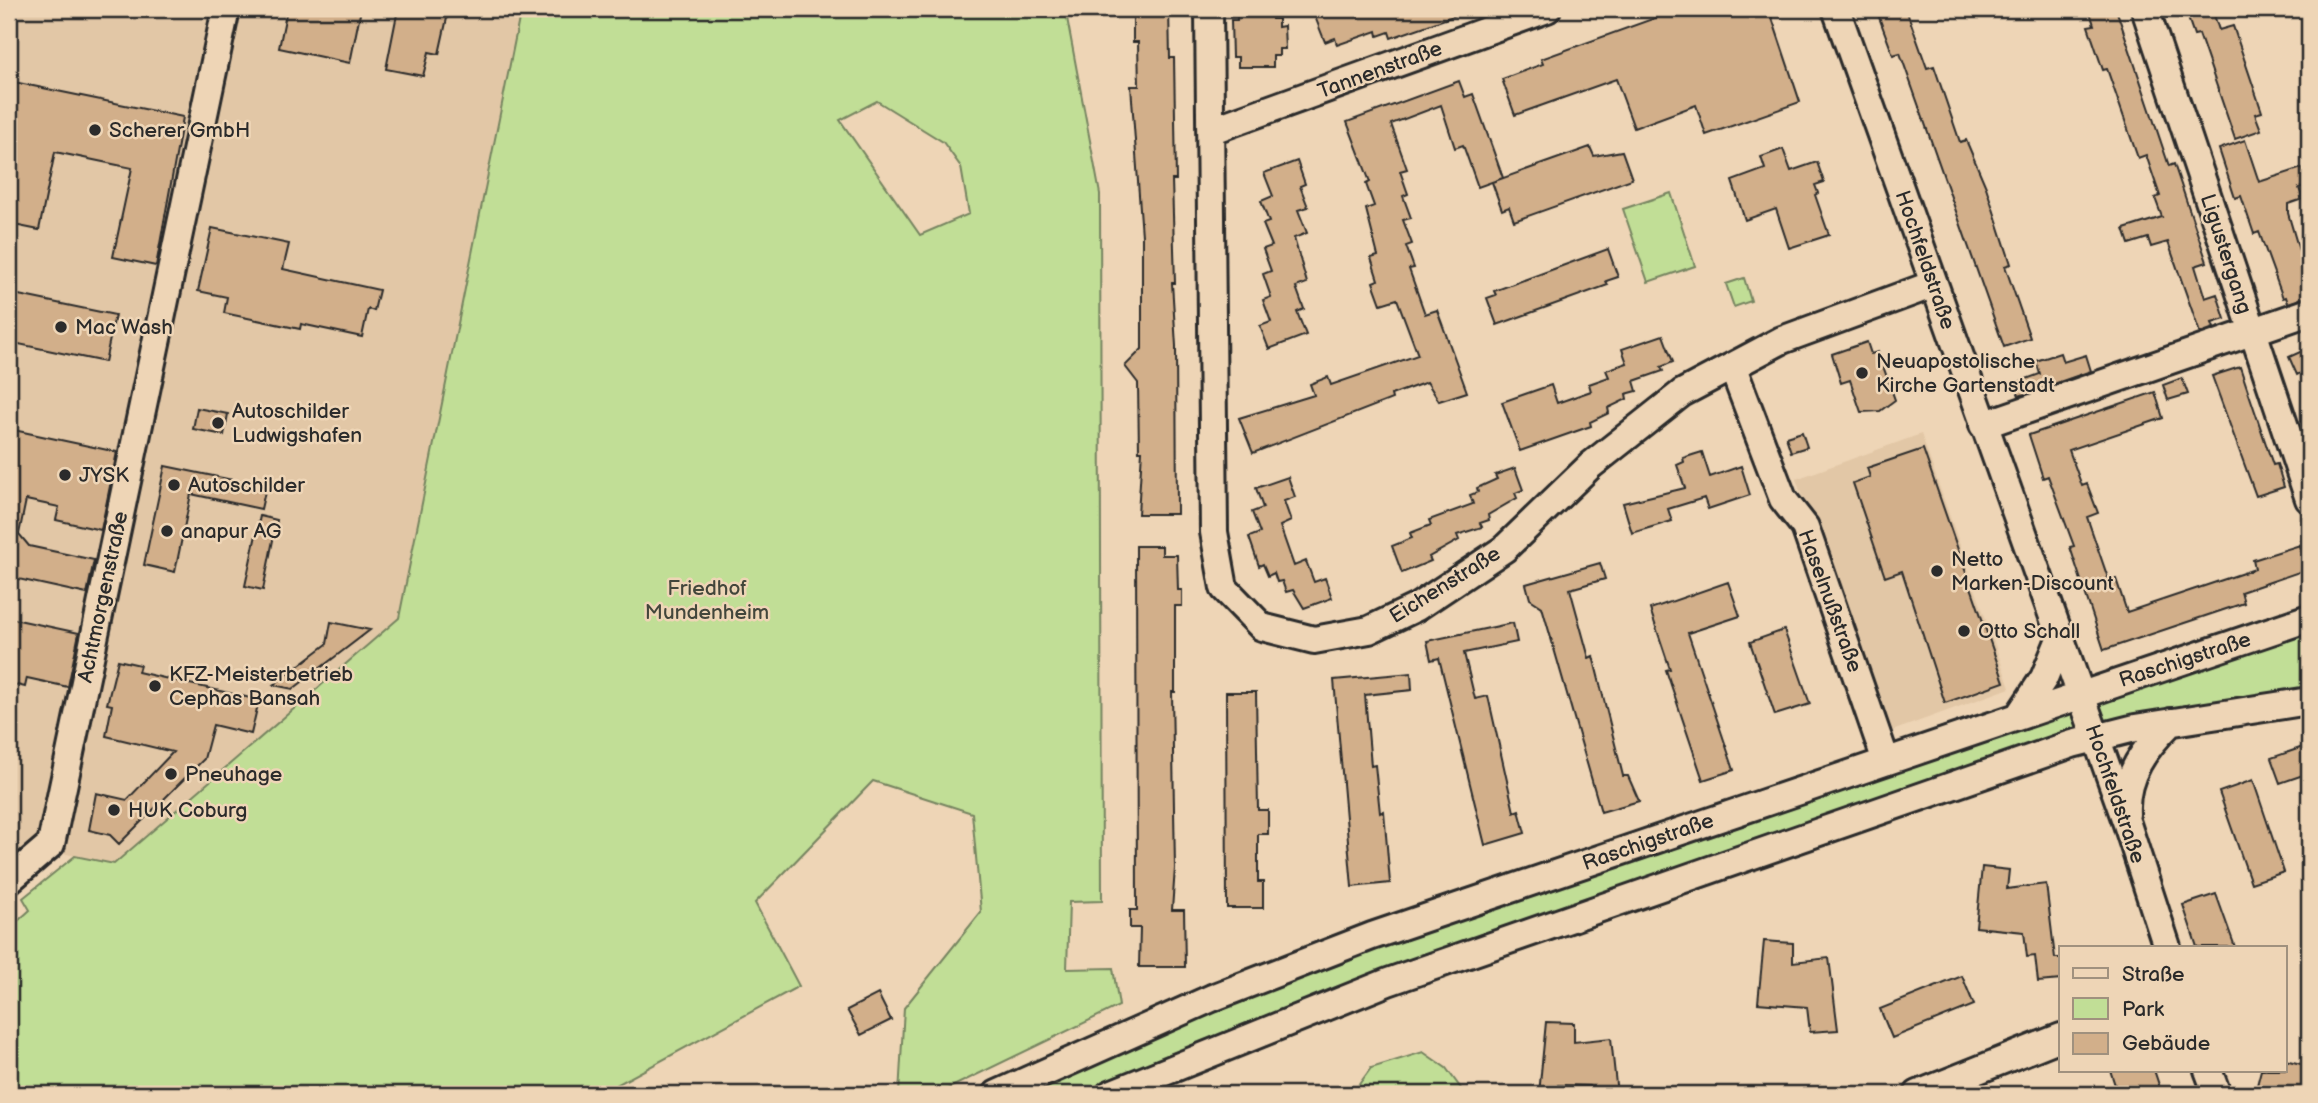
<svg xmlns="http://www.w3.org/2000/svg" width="2318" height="1103" font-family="'Balsamiq Sans',sans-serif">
<rect width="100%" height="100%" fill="#eed5b6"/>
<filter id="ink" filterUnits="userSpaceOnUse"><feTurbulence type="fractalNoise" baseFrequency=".0143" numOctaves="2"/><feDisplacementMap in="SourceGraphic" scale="14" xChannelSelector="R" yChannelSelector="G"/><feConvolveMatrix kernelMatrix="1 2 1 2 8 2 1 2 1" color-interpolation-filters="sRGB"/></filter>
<g filter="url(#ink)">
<path fill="#e2c7a6" d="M9 9H521L399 618 114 865 28 845 9 861Z
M1921 434 2010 688 1884 734 1796 479Z"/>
<path fill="#c1de96" stroke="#768460" stroke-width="2" fill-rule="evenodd" d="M521 9H1070L1067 18 1100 194 1102 901 1069 902 1067 969 1113 968 1119 1006 937 1094H899L904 1008 981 912 972 813 873 781 755 903 799 986 600 1094H9V929L30 910 23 898 75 856 114 864 399 618ZM877 101 943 142 961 167 969 214 920 235 840 120Z
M1671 193 1695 266 1648 282 1623 209Z
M1744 278 1751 301 1734 307 1726 284Z
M2309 618V701L2127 730 1110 1094H997L1145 1027Z
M1423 1052 1446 1068 1465 1094H1352L1371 1068Z"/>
<path fill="#d2af8a" stroke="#2b2b2b" stroke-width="2" d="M287 9H361L350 63 279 48Z
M398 9H449L439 54 429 52 423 76 386 69Z
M1145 9H1169L1170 58H1174L1176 180H1172L1175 283H1172L1176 346 1177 514H1138L1142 451H1139L1138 383 1125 366 1142 349V236L1131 86H1139L1138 42H1133V15H1145Z
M1237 9H1272V19H1278V27L1284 26 1285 49H1279V56H1273V67H1238V57H1232L1231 20H1237Z
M1312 9H1467L1468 11 1391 38 1389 32 1378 36 1377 31 1337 45 1335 38 1325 42Z
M1655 9H1769L1800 102 1706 135 1696 105 1634 128 1616 79 1515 115 1502 79 1543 64 1541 59 1658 17Z
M1876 9H1906L1927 68 1934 66 1960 142 1966 140 1986 187 2011 264 2005 266 2030 338 2004 347 1900 53 1893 55Z
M2089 9H2116L2169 166 2174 164 2207 262 2195 266 2205 298 2217 294 2225 319 2212 323 2214 328 2200 333 2168 242 2151 247 2148 238 2129 244 2124 229 2162 217 2155 198 2160 196 2146 155 2138 158 2107 69 2103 70 2088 26 2094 25Z
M2185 9H2212L2219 30 2233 26 2262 112 2255 114 2261 130 2235 139 2199 34 2194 35Z
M9 81 183 117 156 266 113 257 132 168 55 152 39 230 9 224Z
M1459 81 1465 97 1473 94 1503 178 1478 187 1463 145 1455 148 1441 105 1391 124 1407 169 1400 171 1408 194 1403 196 1411 218 1403 220 1412 244 1406 246 1414 268 1409 269 1425 314 1437 310 1467 392 1439 401 1427 382 1391 395 1392 399 1253 453 1239 418 1314 395 1310 384 1328 377 1331 385 1418 355 1397 299 1381 304 1373 282 1378 280 1371 258 1378 256 1366 209 1374 206 1366 184 1370 182 1347 122Z
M2245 140 2259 182 2302 168 2307 185 2299 188 2303 199 2288 204V213L2300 254 2309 251V296L2288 303 2286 297 2283 298 2259 232 2254 234 2241 196 2235 198 2219 149Z
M1590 147 1594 156 1622 151 1632 179 1514 221 1509 207 1502 210 1492 182Z
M1783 149 1791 171 1817 162 1824 182 1815 185 1818 193 1815 195 1829 235 1789 248 1776 209 1745 220 1732 181 1765 169 1761 157Z
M1297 161 1305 184 1300 186 1308 207 1298 210 1307 233 1294 238 1307 283 1296 287 1304 309 1297 312 1306 335 1269 349 1260 326 1271 322 1263 300 1271 297 1263 274 1271 271 1263 249 1272 246 1263 224 1269 222 1261 201 1273 196 1264 173Z
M212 228 289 244 283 269 379 290 374 311 368 309 362 337 301 324 300 329 224 313 227 297 198 291Z
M1608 249 1618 277 1606 281 1608 285 1497 325 1487 298 1496 295 1494 291Z
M9 293 115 315 105 362 9 342Z
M1663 335 1673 362 1661 367 1663 371 1634 381 1637 391 1626 394 1627 399 1608 408 1609 413 1590 422 1591 426 1520 451 1502 402 1551 385 1557 403 1591 391 1589 384 1609 377 1606 370 1627 363 1622 349Z
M1867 342 1871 354 1878 352 1895 400 1880 411 1861 412 1850 380 1841 383 1832 354Z
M2309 348V369L2297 375 2289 357Z
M2060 353 2063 362 2086 355 2091 371 2019 396 2015 383 2040 374 2036 361Z
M2240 367 2273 465 2277 464 2284 487 2256 496 2212 376Z
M2182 378 2188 394 2168 400 2163 385Z
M2155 392 2163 418 2069 450 2082 486 2087 484 2098 513 2087 517 2109 581 2116 579 2127 612 2255 569 2253 560 2300 545 2308 569 2241 592 2244 603 2104 650 2070 547 2074 546 2048 476 2043 478 2029 435Z
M197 408 228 414 224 435 193 429Z
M9 429 117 452 101 530 56 520 59 507 26 500 19 534 29 546 94 560 87 594 9 577Z
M1802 432 1807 447 1791 452 1786 437Z
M1923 449 2004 682 1945 703 1902 571 1885 577 1853 483 1870 477 1867 468Z
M1702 452 1710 477 1741 466 1750 495 1708 509 1704 498 1668 509 1672 521 1632 533 1623 503 1685 488 1677 465 1684 462 1683 458Z
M165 466 266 487 261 509 191 494 175 572 144 565Z
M1515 468 1523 490 1515 493 1517 498 1488 515 1489 520 1480 523 1482 527 1457 535 1459 540 1429 557 1431 561 1402 573 1392 546 1412 538 1410 533 1431 525 1429 520 1473 504 1470 495 1478 492 1477 488 1497 479 1495 475Z
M1288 477 1295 497 1284 501 1291 521 1280 526 1294 566 1306 561 1314 582 1325 578 1332 598 1304 608 1293 590 1286 592 1282 581 1277 582 1274 573 1268 576 1263 564 1259 566 1249 537 1260 533 1252 512 1263 508 1256 488Z
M260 516 277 520 263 590 245 586Z
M1136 546H1162V555H1177L1178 590H1182V606H1175V692H1172L1175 868 1172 910H1184L1185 967H1139L1140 928H1130V910H1137Z
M1600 563 1605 579 1570 589 1589 658 1593 656 1623 776H1628L1639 801 1601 812 1542 607 1530 599 1526 584Z
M1728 582 1740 616 1688 633 1734 770 1703 780 1666 670 1670 669 1650 609Z
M9 618 79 633 68 687 27 678 25 687 9 683Z
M331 622 370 630 293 689 273 685 327 644Z
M1513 623 1517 642 1464 653 1475 699 1488 696 1514 812 1519 810 1525 833 1485 845 1439 658 1431 660 1427 641Z
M1784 630 1810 704 1775 715 1750 642Z
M118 660 140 665 138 672 259 700 251 734 213 725 204 759 119 844 110 835 89 830 96 793 127 800 173 752 106 736 112 705 107 704Z
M1411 673 1412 690 1365 695 1371 766 1375 765 1380 813 1384 811 1390 883 1352 887 1334 680Z
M1226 692H1256L1258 810H1268V834H1258V882H1263V908H1227Z
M2309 745V773L2280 783 2271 758Z
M2253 780 2284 872 2251 883 2219 792Z
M1982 867 2009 870 2007 889 2046 884 2055 958H2061V980L2038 982 2035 956 2027 957 2024 932 1976 927Z
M2216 894 2235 947H2197L2183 905Z
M1764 941 1793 943V962L1829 958 1838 1030 1810 1032 1807 1007 1758 1003Z
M1962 976 1974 1005 1892 1038 1880 1009Z
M878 994 891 1020 861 1035 847 1010Z
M1546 1022 1574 1023V1042L1611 1038 1617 1094H1590L1589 1086 1558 1085 1557 1094H1539Z
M2285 1060 2309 1066V1094H2278L2256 1089 2261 1070H2285Z
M2110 1070H2154L2162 1094H2118Z"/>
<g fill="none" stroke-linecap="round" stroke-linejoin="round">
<defs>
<path id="minor" d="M1209 9 1214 532 1224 588 1262 627 1314 640 1369 630 1417 607 1504 549 1591 465 1682 393 1782 340 1934 284
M1836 9 2127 824 2167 947
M2145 9 2309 499
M1212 130 1547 9
M1733 368 1783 499 1805 527 1886 761
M1983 425 2309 312
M2020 714 2044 678 2060 639
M2126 814C2124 775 2145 748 2171 722
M9 880 51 844 226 9
M2208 1070 2217 1094
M997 1094 1212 998 1372 936 2309 618
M1110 1094 1388 982 2072 744 2135 728 2309 701
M1918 1094 2061 1037"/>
</defs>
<use href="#minor" stroke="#2b2b2b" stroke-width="32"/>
<use href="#minor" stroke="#eed5b6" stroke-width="26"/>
</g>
</g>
<g fill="#2b2b2b" stroke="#eed5b6" stroke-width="2.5">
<circle cx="95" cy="130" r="7"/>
<circle cx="61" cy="327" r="7"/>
<circle cx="1862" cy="373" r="7"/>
<circle cx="218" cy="423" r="7"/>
<circle cx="65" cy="475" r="7"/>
<circle cx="174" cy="485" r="7"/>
<circle cx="167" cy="531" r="7"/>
<circle cx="1937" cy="571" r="7"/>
<circle cx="1964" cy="631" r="7"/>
<circle cx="155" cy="686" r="7"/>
<circle cx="171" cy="774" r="7"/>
<circle cx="114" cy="810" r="7"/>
</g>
<g text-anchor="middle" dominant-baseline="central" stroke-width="5" stroke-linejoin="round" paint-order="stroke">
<g font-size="21" fill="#2b2b2b" stroke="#eed5b6">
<text transform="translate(1380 70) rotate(-20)">Tannenstraße</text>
<text transform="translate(2226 254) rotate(72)">Ligustergang</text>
<text transform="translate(1925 260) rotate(71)">Hochfeldstraße</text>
<text transform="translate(1445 585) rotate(-32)">Eichenstraße</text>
<text transform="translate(103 597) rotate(-78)">Achtmorgenstraße</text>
<text transform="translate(1830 601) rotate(70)">Haselnußstraße</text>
<text transform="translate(2185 660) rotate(-18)">Raschigstraße</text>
<text transform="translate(2115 794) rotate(71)">Hochfeldstraße</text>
<text transform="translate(1648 842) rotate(-19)">Raschigstraße</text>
</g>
<g font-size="21" fill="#2b2b2b" stroke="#eed5b6" text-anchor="start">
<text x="109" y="130">Scherer GmbH</text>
<text x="75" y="327">Mac Wash</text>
<text x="1876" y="361">Neuapostolische<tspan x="1876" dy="24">Kirche Gartenstadt</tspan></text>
<text x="232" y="411">Autoschilder<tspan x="232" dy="24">Ludwigshafen</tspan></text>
<text x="79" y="475">JYSK</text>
<text x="188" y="485">Autoschilder</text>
<text x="181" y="531">anapur AG</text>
<text x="1951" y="559">Netto<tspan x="1951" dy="24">Marken-Discount</tspan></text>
<text x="1978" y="631">Otto Schall</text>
<text x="169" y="674">KFZ-Meisterbetrieb<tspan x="169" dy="24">Cephas Bansah</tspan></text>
<text x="185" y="774">Pneuhage</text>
<text x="128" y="810">HUK Coburg</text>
</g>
<g font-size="21" fill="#42463b" stroke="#eed5b6">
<text x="707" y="588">Friedhof<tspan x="707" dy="24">Mundenheim</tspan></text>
</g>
</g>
<rect width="2318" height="1103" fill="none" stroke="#eed5b6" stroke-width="35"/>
<rect x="18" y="18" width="2283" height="1068" fill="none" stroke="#2b2b2b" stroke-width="2.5" filter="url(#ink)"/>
<rect x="2059" y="946" width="228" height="126" fill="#eed5b6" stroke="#a0917e" stroke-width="2"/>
<rect x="2073" y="968" width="35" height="10" fill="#eed5b6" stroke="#a0917e" stroke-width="2"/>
<text x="2122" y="981" font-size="21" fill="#2b2b2b">Straße</text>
<rect x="2073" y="998" width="35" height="21" fill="#c1de96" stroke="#a0917e" stroke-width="2"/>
<text x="2122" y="1016" font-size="21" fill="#2b2b2b">Park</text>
<rect x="2073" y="1033" width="35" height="21" fill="#d2af8a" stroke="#a0917e" stroke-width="2"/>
<text x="2122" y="1050" font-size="21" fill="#2b2b2b">Gebäude</text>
</svg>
